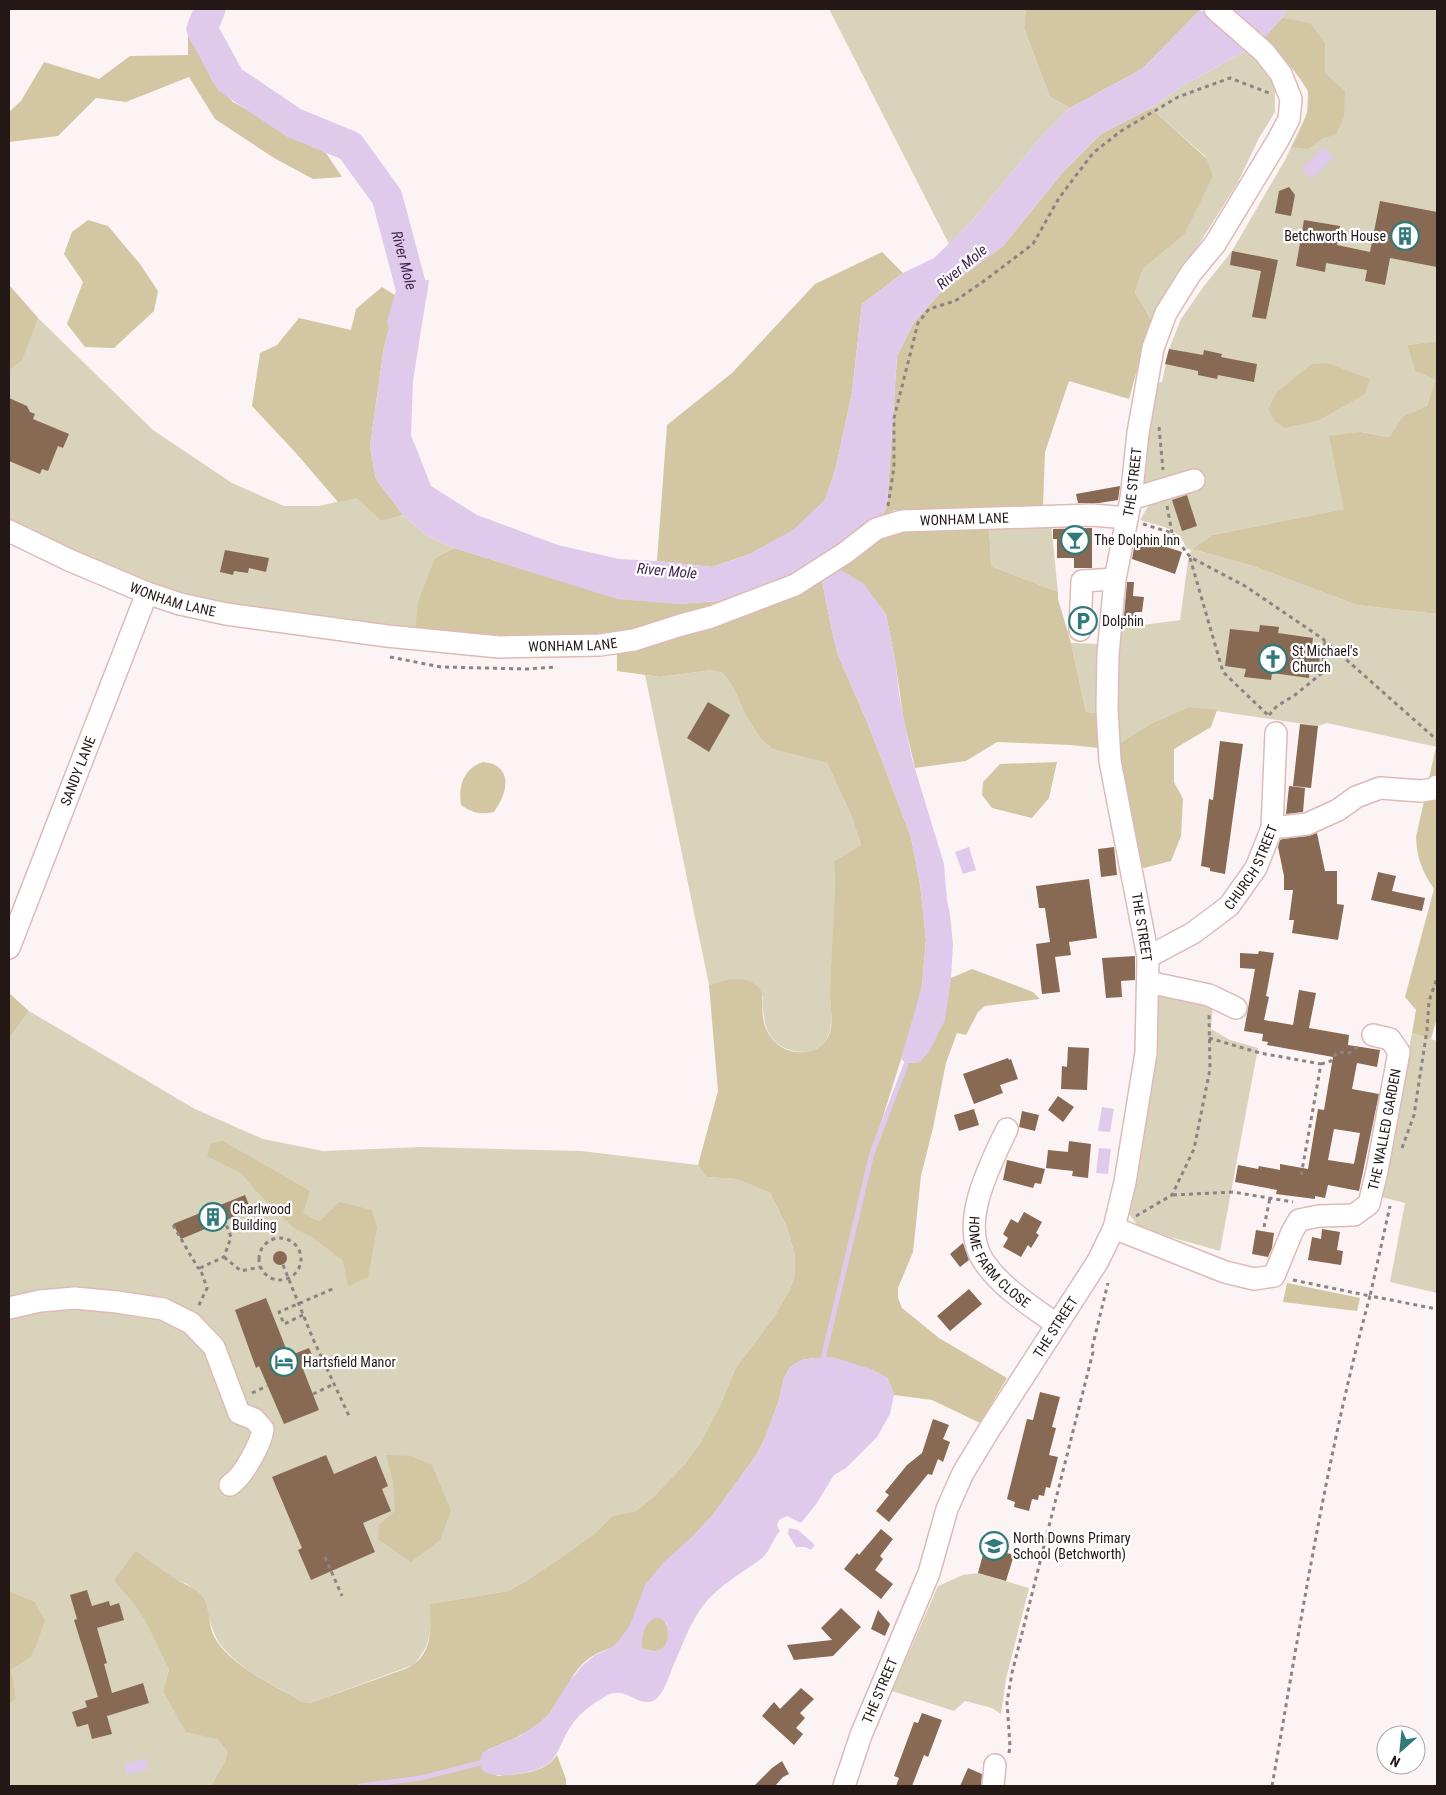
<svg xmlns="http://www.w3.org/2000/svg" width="1446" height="1795" font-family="'Roboto Condensed',sans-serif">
<rect width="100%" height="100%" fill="#fcf4f4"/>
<path fill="#dad3bc" d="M829 9H1026L1024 28 1050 97 1070 108 1042 136 971 222 949 244Z
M1286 9H1437V341L1407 345 1415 371 1435 380 1427 406 1403 416 1389 437 1361 432 1344 509 1212 535 1192 549 1253 566 1357 605 1437 614V747L1327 723 1318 726 1189 707 1152 723 1118 744 1116 684 1120 628 1180 620 1188 561 1191 550 1186 548C1180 527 1158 526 1140 520L1149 505 1159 497 1144 481 1147 429 1154 383 1162 382 1169 349 1181 319 1204 286 1232 251 1285 160 1307 113 1308 91 1291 66 1264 38 1282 18Z
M1249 49 1275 86V112L1259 138 1237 184 1151 320 1135 292 1143 269 1184 235 1206 157 1151 108 1181 87Z
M9 285 38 318 153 430 232 483 284 506H319L357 497 381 521 403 515 426 535 454 548 435 558 415 632 188 601 9 522Z
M989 523H1051L1058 592 991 566Z
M1071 643 1101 644 1098 713 1086 712Z
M712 670 723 673 733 687 746 716 760 738 772 749 827 763 851 815 861 845 834 861C836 904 832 948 830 991 830 1006 834 1022 828 1036 820 1058 786 1055 774 1040 763 1028 763 1013 763 997L736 979 709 985 645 675 660 677Z
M1156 988 1213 1002 1211 1029 1230 1040 1258 1048 1220 1251 1170 1237 1137 1225 1127 1211Z
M29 1011 195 1109 263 1139 323 1151 422 1147 581 1151 698 1165 706 1177 737 1179 770 1193 786 1225 795 1255V1275L790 1289 774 1317 735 1369 722 1401 702 1440 685 1464 652 1498 636 1511 612 1516 595 1533 565 1555 526 1581 508 1591 431 1604C431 1629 432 1646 413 1665L310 1703 301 1701C274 1685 245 1673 224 1649 206 1629 212 1603 190 1586 186 1583 180 1582 176 1580L134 1604 145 1621 169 1670 163 1691 217 1739 227 1751 225 1761 211 1786H9V1704L16 1697 14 1681 11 1670 30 1658 34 1601 9 1591V1039Z
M1412 1033 1437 1041V1293L1390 1282 1405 1203 1381 1197Z
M978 1573 1029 1588 1006 1679 1001 1714 992 1708 965 1701 954 1711 892 1691 938 1586 963 1575Z"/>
<path fill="#d2c6a3" d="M1026 9H1199L1200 10 1142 69 1070 108 1050 97 1024 28Z
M1282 18 1310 23 1325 43V73L1345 91 1344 117 1336 135 1323 138 1308 149 1292 147C1300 131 1312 111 1308 92 1306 80 1273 48 1264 38Z
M188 26 194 27 198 50 213 82 233 102 326 153 342 177 313 179 274 158 215 119 189 77 126 102 96 98 58 136 9 142V112L21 101 44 62 99 79 130 56 188 55Z
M1151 108 1206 158 1213 176 1184 235 1143 269 1135 292 1151 320 1129 399 1069 381 1045 452 1043 505 997 510H894L881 519 887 505 897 356 914 322 942 291 1003 246 1063 172 1101 134Z
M88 220 108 226 140 264 158 291 154 311 114 348 85 347 67 324 83 282 64 254 72 232Z
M882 252 903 273 862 304 852 393 835 471 825 500 794 530 750 554 712 567 657 561 667 425 732 373 815 284Z
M9 285 38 318 22 360 9 370Z
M382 287 398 297 384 347 370 446 376 479 403 515 381 521 357 498 338 502 295 452 252 406 260 353 277 345 299 318 351 330 356 309Z
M1437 341V614L1357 605 1253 566 1192 549 1212 535 1344 509 1329 436 1361 432 1389 437 1403 416 1427 406 1435 380 1415 371 1407 345Z
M1327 363 1370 379 1365 394 1319 420 1285 428 1275 422 1268 409 1277 392 1312 364Z
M989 523 991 566 1058 592V599L1071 643 1086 712 1098 713 1099 748 1071 745 997 742 966 761 915 768 903 716 896 666 886 614 834 566 894 529Z
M454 548 522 569 677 604 733 600 619 638 543 641 415 632 418 602 435 558Z
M821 576 833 635 838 655 868 724 911 837 920 884 926 940 922 986 915 1015 875 1142 906 1063 920 1062 948 994 951 978 972 969 1033 992 1040 999 985 1006 978 1012 966 1035 957 1033 946 1063 933 1128 921 1176 913 1252 898 1288V1298L902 1308 939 1338 1007 1378 980 1423 932 1400 894 1395 887 1377 814 1358 802 1360 790 1367 784 1378 779 1400 766 1436 757 1454 713 1515 695 1534 661 1618C666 1622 667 1625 668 1631 671 1664 641 1646 625 1646 616 1646 604 1650 596 1654 572 1666 565 1695 549 1714 533 1732 509 1741 487 1750L497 1776C517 1774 545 1774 557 1755L566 1779V1786H211L225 1761 227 1751 217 1739 186 1732 163 1691 169 1670 145 1621 134 1604 114 1580 136 1551C149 1560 161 1570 174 1578 182 1584 193 1586 200 1594 210 1604 208 1622 213 1634 227 1665 273 1684 301 1701L310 1703 405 1669C433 1657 431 1630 430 1604L508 1591 526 1581 565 1555 595 1533 612 1516 636 1511 652 1498 685 1464 702 1440 722 1401 735 1369 774 1317 790 1289 795 1275V1255L786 1225 770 1193 737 1179 706 1177 698 1165 718 1091 709 985C725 981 741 974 756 985 766 993 761 1006 763 1017 764 1028 771 1040 780 1046 793 1056 819 1054 827 1039 835 1026 830 1008 830 994 831 950 836 905 834 861L861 845 851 815 827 763 772 749 760 738 746 716 733 687 723 673 712 670 660 677 617 671V652Z
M1189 707 1217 710 1211 727 1174 749V782L1183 799 1181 836 1171 861 1144 868 1138 864 1118 744 1152 723Z
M1436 747H1437V1018L1431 1039 1412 1033 1416 1010 1405 997 1434 889C1422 871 1417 859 1416 837Z
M483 762C487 763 492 763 495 765 514 775 503 800 494 812 481 815 472 813 461 805 458 786 464 768 483 762Z
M1057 762 1049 798 1032 818 992 808 982 795 983 782 1000 764Z
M9 993 29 1011 9 1039Z
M223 1141 310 1191 303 1213 319 1222 339 1202 372 1210 377 1228 368 1277 348 1286 343 1261 315 1239 294 1228 257 1192 241 1173 207 1156 211 1143Z
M1287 1283 1360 1298 1357 1311 1283 1302Z
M386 1455 411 1456 432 1465 451 1511 440 1540 411 1562 378 1539 379 1525 395 1511 393 1481Z
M9 1591 34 1601 45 1620 38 1641 30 1658 11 1670 14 1681 16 1698 9 1704Z"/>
<path fill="#e0caeb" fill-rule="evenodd" d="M1233 9H1286L1282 18 1264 38Z
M1200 10 1229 29 1249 49 1181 87 1151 108 1101 134 1063 172 1003 246 942 291 914 322 897 356 887 505 881 519 817 564 733 600 677 604 617 599 454 548 426 535 403 515 376 479 370 446 384 347 398 297 394 283 429 280 413 381 411 435 431 486 477 515 558 545 619 559 657 561 712 567 750 554 793 530 825 500 835 471 852 393 862 304 903 273 934 258 971 222 1042 136 1070 108 1142 69Z
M1323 147 1334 157 1312 179 1301 169Z
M834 566 864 584 886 614 896 666 899 694 912 759 944 864 947 900 950 914 953 945 951 978 945 1020 929 1052 920 1062 906 1063 901 1059 922 986 926 940 920 884 911 837 868 724 838 655 833 635 821 576Z
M969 847 976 870 963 874 955 852Z
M1102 1107 1114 1109 1110 1132 1098 1131Z
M1099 1148 1111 1149 1108 1174 1096 1173Z
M832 1357 871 1369 887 1377 894 1395 890 1414 877 1437 846 1468 834 1475 817 1503 801 1523 787 1516 779 1520 777 1525 780 1531C772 1540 770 1552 761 1559 739 1575 716 1587 700 1610 689 1626 682 1646 674 1664 669 1675 666 1689 657 1698 642 1712 627 1685 608 1695 595 1702 582 1711 573 1723 554 1750 562 1766 523 1773 507 1776 469 1781 483 1752L520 1736 540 1722 549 1714 568 1683 582 1666 595 1655 609 1649 617 1643 630 1625 645 1585 664 1562 695 1534 713 1515 757 1454 766 1436 779 1400 784 1378 790 1367 802 1360 814 1358ZM655 1618H661L667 1624C667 1629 669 1636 667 1641 664 1652 650 1654 642 1648 641 1637 644 1623 655 1618Z
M789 1528 798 1530 815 1545 811 1550 805 1547H796L788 1534Z
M146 1758 149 1769 127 1775 124 1764Z"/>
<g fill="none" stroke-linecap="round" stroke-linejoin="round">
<path stroke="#e0caeb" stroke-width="5" d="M822 1363 872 1153 909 1057
M360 1786 421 1778 484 1762"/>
<path stroke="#e0caeb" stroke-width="31" id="s1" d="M210 9 202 29 230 80 294 123 350 146 387 197 412 291 403 322"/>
</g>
<path fill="#876954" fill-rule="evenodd" d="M1289 187 1295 195 1291 216 1275 213 1279 191Z
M1380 201 1437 212V267L1390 258 1385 285 1365 281 1367 270 1326 263 1325 272 1296 266 1304 220 1340 226 1337 245 1370 252Z
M1232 251 1278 260 1266 319 1252 317 1261 271 1230 265Z
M1169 349 1203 355 1204 350 1222 354 1221 357 1257 364 1254 382 1218 375 1217 379 1198 375V371L1165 364Z
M9 398 27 406 30 412 35 414 33 419 69 434 63 448 58 446 48 471 42 469 40 474 9 461Z
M1120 486 1118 500 1099 503H1078L1076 494Z
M1187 495 1197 526 1182 531 1172 500Z
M1092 528V568H1074V558H1057V539H1053V529Z
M1136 537 1182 552 1175 574 1132 559Z
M225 550 269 558 266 572 249 568 248 573 234 571 233 575 220 572Z
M1127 582H1134L1133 596 1144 597 1142 612H1135L1134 616H1124Z
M1260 625 1279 627 1278 633 1313 638 1311 651 1321 652 1318 668 1310 667 1309 678 1272 673 1271 680 1244 677 1246 669 1225 666 1230 629 1259 632Z
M708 702 730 715 709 752 687 738Z
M1300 724 1318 726 1311 788 1293 786Z
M1220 741 1243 744 1225 874 1210 871V868L1201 866 1209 799 1213 800Z
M1289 786 1305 788 1303 812 1286 814Z
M1317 833 1325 871H1337V904L1344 905 1338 940 1292 933 1294 920H1289L1293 890H1284V876L1278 847 1280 840 1283 839 1308 836Z
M1114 847 1117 875 1101 877 1098 849Z
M1378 872 1396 876 1392 891 1425 898 1422 911 1371 900Z
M1089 879 1097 938 1069 942 1071 955 1055 957 1060 992 1042 994 1036 944 1050 942 1045 908H1039L1036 886Z
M1259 951 1274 953 1266 996 1269 997 1264 1020 1293 1025 1299 990 1316 993 1309 1028 1349 1035 1348 1045 1380 1050 1377 1067 1357 1063 1352 1089 1379 1094 1359 1191 1328 1185 1325 1198 1315 1196V1199L1276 1194 1277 1190 1235 1182 1238 1165 1258 1169 1259 1166 1280 1170V1164L1308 1169 1318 1109 1324 1110 1333 1057 1267 1045 1268 1042 1262 1041 1263 1034 1244 1031 1255 969 1240 968V953L1258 954ZM1334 1129 1360 1133 1354 1164 1328 1160Z
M1135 956V980L1121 981 1122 997 1106 998 1102 958Z
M1068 1047 1089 1048 1087 1090 1061 1089 1062 1066 1067 1067Z
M1008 1058 1009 1060 1011 1059 1018 1079 1000 1085 1003 1093 974 1104 963 1074Z
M1058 1096 1074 1107 1063 1122 1048 1110Z
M974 1109 979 1125 959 1131 954 1115Z
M1022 1111 1039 1115 1035 1131 1019 1127Z
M1069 1141 1091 1144 1088 1178 1072 1176 1073 1171 1046 1168 1048 1150 1068 1152Z
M1007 1160 1045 1169 1041 1184 1035 1183 1033 1188 1003 1180Z
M245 1195 251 1210 181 1239 173 1224Z
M1024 1212 1042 1222 1036 1233 1039 1235 1031 1248 1028 1245 1021 1257 1003 1247 1008 1238 1003 1234 1011 1219 1018 1223Z
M1322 1229 1340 1232 1337 1250 1343 1251 1341 1265 1308 1260 1312 1237 1321 1239Z
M1256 1230 1274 1233 1272 1248 1268 1257 1252 1254Z
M963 1243 969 1260 960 1267 950 1254Z
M273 1258a7 7 0 1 1 14 0a7 7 0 1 1-14 0Z
M969 1289 982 1304 950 1331 937 1316Z
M266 1298 289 1356 309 1348 316 1364 303 1369 319 1410 284 1424 259 1366 256 1368 235 1310Z
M1040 1392 1060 1397 1052 1427 1056 1428 1049 1455 1058 1457 1050 1488 1046 1487 1044 1496 1039 1495 1038 1500 1032 1499 1029 1511 1014 1507 1015 1502 1007 1499 1027 1419 1033 1420Z
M933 1419 949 1425 943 1439 950 1442 943 1462 938 1459 932 1475 928 1474 889 1522 876 1511 889 1495 885 1492 907 1465 922 1453Z
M326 1455 334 1474 376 1456 388 1486 382 1489 391 1511 363 1523 375 1552 311 1580 298 1550 302 1548 272 1477Z
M881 1529 893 1539 880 1556 883 1559 875 1570 893 1584 881 1599 844 1569 857 1553 859 1555Z
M985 1547 1014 1555 1006 1581 978 1573Z
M87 1590 92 1606 109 1601 110 1606 119 1603 124 1620 97 1628 107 1663 104 1664 112 1693 143 1683 149 1703 107 1716 112 1734 92 1739 88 1724 77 1727 72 1712 87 1707 85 1701 98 1697 74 1620 77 1619 70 1595Z
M841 1608 861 1627 833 1656 794 1660 787 1645 832 1640 821 1628Z
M878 1610 890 1624 885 1636 871 1629Z
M801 1688 814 1699 800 1713 805 1718 796 1728 803 1734 794 1745 762 1716 774 1702 780 1709Z
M922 1713 942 1720 928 1757 924 1755 912 1786H896L899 1778 894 1776 914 1722 918 1723Z
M782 1761 789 1774 783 1777 775 1786H754L772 1768Z
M968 1768 982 1774 981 1786H960Z"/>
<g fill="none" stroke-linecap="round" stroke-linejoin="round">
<defs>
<g id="minor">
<path d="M1131 499 1194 480"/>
<path id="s2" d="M9 531 69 560 147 593 180 604 226 614 387 636 499 647 600 645 634 640 681 625 711 617 795 585 845 553 876 529 902 521 1092 515 1127 518"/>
<path d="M1080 630 1082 581 1115 579"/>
<path d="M1272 828 1307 824 1338 810 1356 797 1380 788 1421 791 1434 789 1437 786"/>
<path id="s3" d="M9 948 147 593"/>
<path id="s4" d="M1148 957 1193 933 1229 906 1256 868 1272 828 1276 733"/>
<path d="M1148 982 1209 995 1236 1008"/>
<path id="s5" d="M1007 1129C990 1165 958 1224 984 1262 1002 1288 1031 1306 1056 1324"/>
<path id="s6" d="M1114 1228 1225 1272 1254 1279 1274 1276 1292 1232 1299 1220 1319 1216 1354 1215 1369 1204 1377 1171 1399 1052 1390 1039 1373 1035"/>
<path d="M9 1308 40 1301 75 1298 117 1302 163 1309 191 1323 214 1347 239 1413 254 1419 263 1429C261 1444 243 1477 230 1485"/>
<path id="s7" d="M844 1786 861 1735 929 1573 947 1509 963 1473 989 1430 1098 1261 1114 1228 1125 1182 1146 1053 1148 957 1110 761 1107 709 1108 654 1115 579 1131 499 1138 433 1153 348 1166 313 1191 273 1215 244 1278 140 1289 119 1291 99 1281 74 1264 52 1215 9"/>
<path d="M993 1786 995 1765"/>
</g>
</defs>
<use href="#minor" stroke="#debab7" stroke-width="24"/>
<path stroke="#8d8382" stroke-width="3" stroke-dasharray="4 4" stroke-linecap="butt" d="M1159 427 1163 470
M888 506 894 467V418L918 323 929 309 955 301 984 281 1033 244 1059 198 1093 153 1121 131 1178 97 1230 78 1269 93
M1167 506 1172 533
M1143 524 1172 533 1190 557 1245 586 1323 639 1437 740
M1190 558 1223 672 1270 717
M390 657 441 667 527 669 557 667
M1269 715 1277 706 1295 695 1322 673 1325 642
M1209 1038 1260 1053 1321 1064 1301 1176
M1321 1064 1331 1061 1337 1052 1349 1053 1359 1046
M1402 1148 1414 1115 1427 1030 1429 1001 1437 978
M1173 1195 1233 1192 1293 1202
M1136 1216 1172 1195 1194 1149 1210 1069 1209 1014
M173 1225 198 1268H200L207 1288 198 1307
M1264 1227 1270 1198
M259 1259a21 21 0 1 1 42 0a21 21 0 1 1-42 0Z
M224 1257 241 1271 260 1267
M283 1265 313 1339 350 1418
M200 1268 224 1257 231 1237 226 1224
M1293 1280 1370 1296 1390 1206
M303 1315 284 1324 279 1312 335 1288
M252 1393 267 1386
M313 1394 334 1384
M325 1557 342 1596
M1009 1753 1010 1746 1007 1702 1012 1673 1093 1352 1092 1348 1108 1283
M1272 1786C1301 1622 1326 1457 1370 1296L1437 1309"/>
<use href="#minor" stroke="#fff" stroke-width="21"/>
</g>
<defs>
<symbol id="building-ring" viewBox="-11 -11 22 22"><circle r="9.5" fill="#fff" stroke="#317a7a" stroke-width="1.5"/><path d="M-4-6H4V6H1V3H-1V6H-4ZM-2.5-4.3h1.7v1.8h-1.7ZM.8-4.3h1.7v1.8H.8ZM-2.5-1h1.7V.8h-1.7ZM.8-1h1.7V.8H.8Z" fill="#317a7a"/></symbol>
<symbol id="bar-ring" viewBox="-11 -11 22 22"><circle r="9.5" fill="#fff" stroke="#317a7a" stroke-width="1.5"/><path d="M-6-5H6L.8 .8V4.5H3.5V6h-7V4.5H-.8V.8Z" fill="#317a7a"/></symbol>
<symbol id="parking-ring" viewBox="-11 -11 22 22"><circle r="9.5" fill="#fff" stroke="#317a7a" stroke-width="1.5"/><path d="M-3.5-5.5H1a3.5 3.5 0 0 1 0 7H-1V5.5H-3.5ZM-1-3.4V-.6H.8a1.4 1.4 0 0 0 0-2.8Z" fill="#317a7a"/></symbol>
<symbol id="church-ring" viewBox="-11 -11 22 22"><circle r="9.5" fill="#fff" stroke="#317a7a" stroke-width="1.5"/><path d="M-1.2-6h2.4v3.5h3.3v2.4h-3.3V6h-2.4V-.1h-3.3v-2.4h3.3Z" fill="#317a7a"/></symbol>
<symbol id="hotel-ring" viewBox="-11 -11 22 22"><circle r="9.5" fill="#fff" stroke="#317a7a" stroke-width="1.5"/><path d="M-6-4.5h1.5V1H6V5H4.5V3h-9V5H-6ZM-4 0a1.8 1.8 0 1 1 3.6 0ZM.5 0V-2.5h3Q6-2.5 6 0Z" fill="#317a7a"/></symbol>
<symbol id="school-ring" viewBox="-11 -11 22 22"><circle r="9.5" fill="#fff" stroke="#317a7a" stroke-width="1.5"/><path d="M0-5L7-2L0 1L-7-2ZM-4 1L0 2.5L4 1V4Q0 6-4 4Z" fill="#317a7a"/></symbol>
</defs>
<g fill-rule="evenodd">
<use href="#building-ring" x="1389" y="220" width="32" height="32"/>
<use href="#bar-ring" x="1059" y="524" width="32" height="32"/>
<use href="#parking-ring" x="1067" y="605" width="32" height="32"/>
<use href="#church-ring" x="1257" y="643" width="32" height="32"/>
<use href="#building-ring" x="197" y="1201" width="32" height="32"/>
<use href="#hotel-ring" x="268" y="1346" width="32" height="32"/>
<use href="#school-ring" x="978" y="1530" width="32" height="32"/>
</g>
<g text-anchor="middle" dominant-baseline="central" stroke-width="4.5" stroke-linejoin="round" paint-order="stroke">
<g font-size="14" fill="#241817" stroke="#fff" text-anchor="start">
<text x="1386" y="236" text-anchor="end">Betchworth House</text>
<text x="1094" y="540">The Dolphin Inn</text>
<text x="1102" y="621">Dolphin</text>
<text x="1292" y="651">St Michael's<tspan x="1292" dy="16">Church</tspan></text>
<text x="232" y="1209">Charlwood<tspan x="232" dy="16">Building</tspan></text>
<text x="303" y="1362">Hartsfield Manor</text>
<text x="1013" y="1538">North Downs Primary<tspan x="1013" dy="16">School (Betchworth)</tspan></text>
</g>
<g font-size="14" fill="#241817" stroke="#fff">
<text stroke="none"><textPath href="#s7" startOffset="1378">THE STREET</textPath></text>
<text stroke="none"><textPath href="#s2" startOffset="1002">WONHAM LANE</textPath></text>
<text stroke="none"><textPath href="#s2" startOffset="178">WONHAM LANE</textPath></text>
<text stroke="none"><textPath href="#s2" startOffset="582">WONHAM LANE</textPath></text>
<text stroke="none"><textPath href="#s3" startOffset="190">SANDY LANE</textPath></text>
<text stroke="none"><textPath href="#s4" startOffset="141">CHURCH STREET</textPath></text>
<text transform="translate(1142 927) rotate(81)">THE STREET</text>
<text stroke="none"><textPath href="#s6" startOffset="381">THE WALLED GARDEN</textPath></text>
<text stroke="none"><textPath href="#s5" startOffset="148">HOME FARM CLOSE</textPath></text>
<text stroke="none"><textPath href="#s7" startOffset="508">THE STREET</textPath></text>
<text stroke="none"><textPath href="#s7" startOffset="102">THE STREET</textPath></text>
</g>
<g font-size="15" font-style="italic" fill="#41244e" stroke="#fff">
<text stroke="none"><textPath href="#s1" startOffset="346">River Mole</textPath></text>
<text transform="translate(962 267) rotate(-40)">River Mole</text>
<text transform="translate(667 571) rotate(5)">River Mole</text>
</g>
</g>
<rect width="1446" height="1795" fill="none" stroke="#241817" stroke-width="20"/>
<g transform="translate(1401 1750) rotate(207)"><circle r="24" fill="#ffffff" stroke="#a7a3a2"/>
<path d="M0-4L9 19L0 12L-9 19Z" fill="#317a7a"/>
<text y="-8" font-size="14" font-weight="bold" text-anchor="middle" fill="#241817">N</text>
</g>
</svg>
